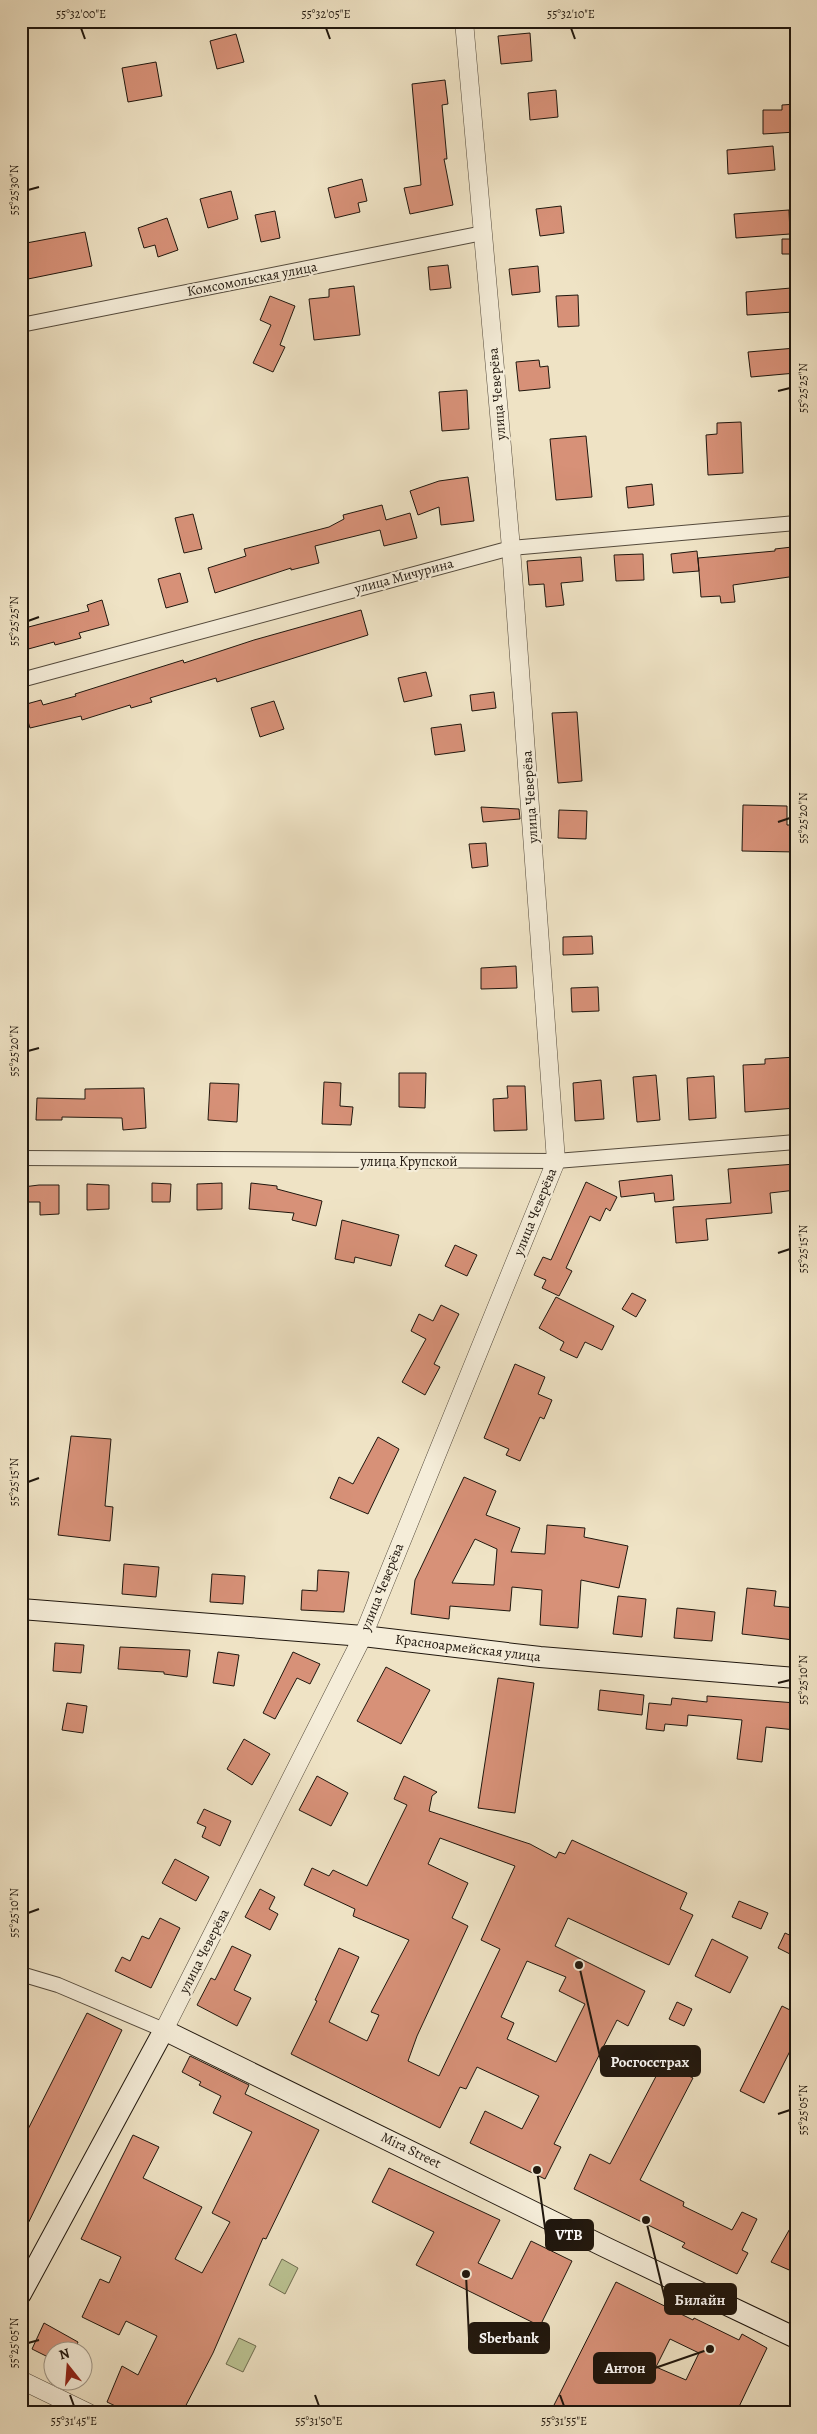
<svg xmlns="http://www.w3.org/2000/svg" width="817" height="2434" font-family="Alegreya,serif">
<rect width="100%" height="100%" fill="#efe3c5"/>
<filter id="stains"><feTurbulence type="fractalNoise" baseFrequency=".004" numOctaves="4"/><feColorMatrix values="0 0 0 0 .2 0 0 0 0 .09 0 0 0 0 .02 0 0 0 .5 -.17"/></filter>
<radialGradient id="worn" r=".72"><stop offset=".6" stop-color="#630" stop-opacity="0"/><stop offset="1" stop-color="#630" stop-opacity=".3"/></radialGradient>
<path fill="#bbc393" stroke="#6e6d50" d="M282 2259 298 2268 285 2294 269 2285Z
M239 2338 256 2346 243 2372 226 2364Z"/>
<path fill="#d79178" stroke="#20170e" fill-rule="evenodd" d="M530 33 532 61 501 64 498 36Z
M236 34 244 62 217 69 210 41Z
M156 62 162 96 128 102 122 68Z
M445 80 448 104 442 105 447 159H444L453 205 410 214 404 188 421 185 412 84Z
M556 90 558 117 530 120 528 93Z
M796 104V132L763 134V110H782V105Z
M773 146 775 170 728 174 727 150Z
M362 179 367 201 358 203 360 212 335 218 328 188Z
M231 191 238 219 208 228 200 199Z
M561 206 564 233 540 236 536 209Z
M789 210 790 234 736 238 734 214Z
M275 211 280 238 261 242 255 215Z
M167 218 178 250 158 257 155 245 144 248 138 228Z
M85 232 92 266 28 279 21 244Z
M782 239H795V254H782Z
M448 265 451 288 430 290 428 267Z
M538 266 540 292 512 295 509 269Z
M354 286 360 335 314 340 309 299 329 297V289Z
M791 288 793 312 747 315 746 292Z
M578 295 579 326 558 327 556 296Z
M270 296 295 306 280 345 285 347 273 372 253 363 271 325 260 320Z
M796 348V373L751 377 748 352Z
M539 360 540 367 548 366 550 388 519 391 516 362Z
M467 390 469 429 442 431 439 392Z
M741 422 743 473 708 475 706 435 717 434V423Z
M586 436 592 497 556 500 550 439Z
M468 477 474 521 441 525 439 507 418 515 410 491 439 481Z
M652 484 654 505 628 508 626 487Z
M382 505 386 520 410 513 417 538 384 546 380 530 315 546 319 563 291 570V568L215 593 208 568 246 556 244 549 329 527 344 519 343 515Z
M193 514 202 549 184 553 175 518Z
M792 547 796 576 733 585 735 602 721 603 720 596 701 597 698 558 775 551V549Z
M697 551 699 571 673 573 671 554Z
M643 554 644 580 616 581 614 555Z
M581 557 583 581 561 583 564 605 546 607 544 584 529 585 527 561Z
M180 573 188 602 166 608 158 579Z
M102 600 109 625 79 633 81 638 55 645 54 642 21 651V629L89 611 87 605Z
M361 610 368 635 217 682 216 678 150 698 152 702 131 708 130 705 82 720 81 716 30 728 23 705 41 700 43 705 76 696 75 694 183 660 184 663 254 640Z
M426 672 432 696 404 702 398 678Z
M494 692 496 708 472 711 470 695Z
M274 701 284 729 260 737 251 708Z
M577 712 582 781 558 783 552 713Z
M461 724 465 751 435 755 431 728Z
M743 805 787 806V825H796V852L742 851Z
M481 807 519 809 520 819 483 822Z
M559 810 587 811 586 839 558 838Z
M486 843 488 866 472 868 469 844Z
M592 936 593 954 563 955V937Z
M516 966 517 988 481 989V968Z
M598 987 599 1011 572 1012 571 988Z
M796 1057V1108L745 1112 743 1065 765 1064V1059Z
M399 1073H426L425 1108 399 1107Z
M656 1075 660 1120 637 1122 633 1077Z
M714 1076 716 1118 689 1120 687 1078Z
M601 1080 604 1119 575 1121 573 1083Z
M324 1082 341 1083 340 1106 353 1107 351 1125 322 1124Z
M210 1083 239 1084 237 1122 208 1120Z
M507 1086H525L527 1130 494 1131 493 1099 508 1098Z
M144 1088 146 1128 123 1130 122 1118 62 1117V1120H36L37 1098 85 1099V1089Z
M796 1164V1190L770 1193 772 1213 706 1219 708 1240 676 1243 673 1207 731 1203 728 1169Z
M672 1175 674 1200 655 1202 654 1193 621 1197 619 1181Z
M586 1182 617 1197 610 1211 606 1208 600 1221 590 1216 566 1268 572 1271 559 1296 542 1288 546 1280 534 1275 543 1257 551 1260Z
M152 1183 171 1184 170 1202H152Z
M222 1183V1209L197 1210V1184Z
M251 1183 277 1186V1189L322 1201 316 1226 292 1220 294 1213 249 1209Z
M87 1184 109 1185V1209L87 1210Z
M39 1185H59V1214L40 1215V1202H23V1187Z
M342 1220 399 1235 391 1266 355 1257 354 1263 335 1259Z
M455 1245 477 1255 467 1276 445 1266Z
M632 1293 646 1300 636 1317 622 1309Z
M556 1297 614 1326 602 1350 585 1342 577 1358 560 1350 564 1342 539 1328Z
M441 1305 459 1314 434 1364 440 1367 425 1395 402 1382 426 1339 411 1331 419 1314 433 1321Z
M515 1364 545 1377 538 1394 552 1400 544 1419 540 1417 520 1461 506 1455 509 1449 484 1438Z
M71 1436 111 1439 105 1506 113 1507 110 1541 58 1535Z
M378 1437 399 1449 368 1514 330 1498 339 1477 353 1484Z
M464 1477 496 1491 486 1515 520 1528 511 1552 545 1554 547 1525 585 1528 584 1537 628 1546 619 1588 581 1580 578 1628 540 1625 542 1590 512 1587 510 1611 450 1606 449 1619 411 1614 415 1580ZM475 1539 497 1549 494 1585 452 1583Z
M124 1564 159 1567 156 1597 122 1594Z
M318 1570 349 1572 344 1612 301 1610 302 1590 317 1591Z
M212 1574 245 1576 243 1604 210 1602Z
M747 1588 776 1591 774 1606 796 1608 794 1640 742 1634Z
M618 1596 646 1599 642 1637 613 1634Z
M677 1608 715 1612 712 1641 674 1638Z
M55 1643 84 1645 81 1673 53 1671Z
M120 1647 190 1650 187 1677 164 1674V1672L118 1669Z
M218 1652 239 1655 234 1686 213 1683Z
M293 1652 320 1664 310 1684 297 1678 275 1719 263 1713Z
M386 1667 430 1690 401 1744 357 1721Z
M498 1678 534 1683 515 1813 478 1808Z
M600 1690 644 1695 642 1715 598 1710Z
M707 1696 796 1703V1730L766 1727 762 1762 737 1759 742 1720 688 1715 687 1726 665 1724 664 1731 646 1729 649 1703 671 1705 672 1698 707 1702Z
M67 1703 87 1706 83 1733 62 1730Z
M244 1739 270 1754 252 1785 227 1769Z
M317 1776 348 1793 331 1826 299 1810Z
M404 1776 437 1792 432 1796 429 1811 530 1844 556 1858 559 1852 565 1854 572 1840 687 1893 680 1909 693 1915 669 1965 568 1918 555 1946 645 1991 628 2026 617 2020 554 2144 561 2147 545 2179 470 2143 485 2111 522 2129 539 2096 477 2067 466 2089 460 2087 440 2128 291 2054 317 2001 315 2000 339 1948 359 1957 329 2022 367 2041 379 2015 371 2012 409 1940 353 1916 355 1909 304 1885 312 1868 329 1876 333 1870 367 1886 407 1805 394 1799ZM440 1838 515 1866 481 1940 500 1949 439 2076 408 2061 417 2036 468 1926 452 1918 468 1883 428 1864ZM527 1961 566 1977 559 1991 585 2004 556 2062 507 2039 514 2023 501 2017Z
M204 1809 231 1821 220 1846 202 1837 206 1827 197 1823Z
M175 1859 209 1877 196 1901 162 1883Z
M260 1889 275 1897 269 1909 278 1914 270 1930 245 1917Z
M739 1901 768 1913 761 1929 732 1917Z
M160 1918 180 1928 151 1988 115 1971 122 1957 130 1961 142 1936 149 1939Z
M785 1933 796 1938V1957L778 1948Z
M712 1939 748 1957 730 1993 695 1976Z
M232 1946 251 1955 234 1990 251 1998 237 2026 197 2005 211 1978 215 1980Z
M677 2002 692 2009 684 2026 669 2019Z
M782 2006 796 2013V2039L764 2103 740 2091Z
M87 2013 122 2030 21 2238V2143Z
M190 2056 249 2085 245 2094 319 2130 266 2239 263 2238 213 2353 182 2413H130L107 2402 122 2366 138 2375 157 2336 126 2321 119 2335 82 2317 100 2279 109 2283 121 2257 81 2239 133 2135 159 2147 143 2178 202 2207 175 2259 202 2273 230 2222 212 2213 252 2132 213 2113 221 2096 199 2085 201 2082 182 2072Z
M663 2063 693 2078 640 2180 684 2202 683 2206 732 2230 742 2212 757 2219 742 2250 748 2253 737 2274 682 2247 685 2243 574 2189 590 2154 610 2164Z
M389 2168 500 2220 478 2263 512 2279 531 2241 572 2261 540 2326 416 2265 434 2232 372 2202Z
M796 2218V2273L771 2262Z
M616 2282 693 2320 694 2318 739 2340 742 2334 767 2348 736 2413H550ZM670 2339 699 2353 686 2380 656 2367Z
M44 2323 78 2342 74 2352H52V2359L32 2349Z"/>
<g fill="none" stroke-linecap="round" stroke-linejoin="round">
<defs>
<path id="minor" d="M21 325 483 233
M21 680 511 548 796 523
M21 1158 556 1161 796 1142
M21 1974 58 1985 164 2030"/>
<path id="tertiary" d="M164 2030 363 1636 556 1161 511 548 464 21
M21 2380 89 2413"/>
<path id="secondary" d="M21 1609 363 1636 540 1657 796 1678
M21 2294 164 2030 605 2247 796 2338"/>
</defs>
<use href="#minor" stroke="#544a3c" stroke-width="16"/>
<use href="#tertiary" stroke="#544a3c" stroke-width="19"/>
<use href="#secondary" stroke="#20170e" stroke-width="22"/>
<use href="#minor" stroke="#f5edd9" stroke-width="14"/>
<use href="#tertiary" stroke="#f5edd9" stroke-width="18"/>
<use href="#secondary" stroke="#f5edd9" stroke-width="20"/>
</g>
<path fill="none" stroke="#20170e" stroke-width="2" d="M81 28 85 39M326 28 330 39M571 28 575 39M28 190 39 187M778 391 790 388M28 621 39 617M778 822 790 818M28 1051 39 1048M778 1253 790 1249M28 1482 39 1478M778 1683 790 1680M28 1913 39 1909M778 2114 790 2110M28 2343 39 2340M70 2395 74 2406M315 2395 319 2406M560 2395 564 2406"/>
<g text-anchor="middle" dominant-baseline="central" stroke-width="4.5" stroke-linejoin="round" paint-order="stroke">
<g font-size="14" fill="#20170e" stroke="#f5edd9">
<text transform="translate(252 279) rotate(-11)">Комсомольская улица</text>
<text transform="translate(497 394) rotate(-95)">улица Чеверёва</text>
<text transform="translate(404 576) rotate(-15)">улица Мичурина</text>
<text transform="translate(530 797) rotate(-94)">улица Чеверёва</text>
<text x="409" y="1161">улица Крупской</text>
<text transform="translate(535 1212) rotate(-68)">улица Чеверёва</text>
<text transform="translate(382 1587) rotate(-68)">улица Чеверёва</text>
<text transform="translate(468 1648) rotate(7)">Красноармейская улица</text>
<text transform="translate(204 1951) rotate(-63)">улица Чеверёва</text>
<text transform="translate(411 2150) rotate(26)">Mira Street</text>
</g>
</g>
<path fill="none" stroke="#20170e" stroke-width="2" d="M579 1965L601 2061M537 2170L546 2235M646 2220L665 2299M466 2274L469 2338M710 2349L655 2368"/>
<g fill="#20170e" stroke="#f5edd9" stroke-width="2">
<circle cx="579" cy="1965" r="5"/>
<circle cx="537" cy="2170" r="5"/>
<circle cx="646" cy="2220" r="5"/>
<circle cx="466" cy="2274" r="5"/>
<circle cx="710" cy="2349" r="5"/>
</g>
<g fill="#20170e" stroke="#20170e" stroke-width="2">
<rect x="601" y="2046" width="99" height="30" rx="5"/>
<rect x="546" y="2220" width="47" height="30" rx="5"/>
<rect x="665" y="2284" width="71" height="30" rx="5"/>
<rect x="469" y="2323" width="80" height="30" rx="5"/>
<rect x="594" y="2353" width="61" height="30" rx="5"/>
</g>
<g font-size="15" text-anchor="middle" font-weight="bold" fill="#fff">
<text x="650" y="2067">Росгосстрах</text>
<text x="569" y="2240">VTB</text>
<text x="700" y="2305">Билайн</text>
<text x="509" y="2343">Sberbank</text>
<text x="625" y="2373">Антон</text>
</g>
<rect width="817" height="2434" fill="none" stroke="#efe3c5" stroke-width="55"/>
<g transform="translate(68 2366) rotate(343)"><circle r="24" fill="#f5edd9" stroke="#a09788"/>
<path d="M0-4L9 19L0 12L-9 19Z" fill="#8f2418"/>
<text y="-8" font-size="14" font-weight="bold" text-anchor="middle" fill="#20170e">N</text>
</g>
<rect x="28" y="28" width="762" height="2378" fill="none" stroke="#20170e" stroke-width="2"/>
<g font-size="12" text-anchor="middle" fill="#20170e">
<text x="81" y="18">55°32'00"E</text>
<text x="326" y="18">55°32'05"E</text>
<text x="571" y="18">55°32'10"E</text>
<text transform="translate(14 190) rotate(-90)" y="4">55°25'30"N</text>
<text transform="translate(803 388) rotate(-90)" y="4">55°25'25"N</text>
<text transform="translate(14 621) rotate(-90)" y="4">55°25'25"N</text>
<text transform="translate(803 818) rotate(-90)" y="4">55°25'20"N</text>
<text transform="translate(14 1051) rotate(-90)" y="4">55°25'20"N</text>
<text transform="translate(803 1249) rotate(-90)" y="4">55°25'15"N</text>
<text transform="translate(14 1482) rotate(-90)" y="4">55°25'15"N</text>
<text transform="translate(803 1680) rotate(-90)" y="4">55°25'10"N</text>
<text transform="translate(14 1913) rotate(-90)" y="4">55°25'10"N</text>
<text transform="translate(803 2110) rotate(-90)" y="4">55°25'05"N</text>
<text transform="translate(14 2343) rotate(-90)" y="4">55°25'05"N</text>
<text x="74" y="2425">55°31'45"E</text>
<text x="319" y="2425">55°31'50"E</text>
<text x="564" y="2425">55°31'55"E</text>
</g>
<rect width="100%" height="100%" filter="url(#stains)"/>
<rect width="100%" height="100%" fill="url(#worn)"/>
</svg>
